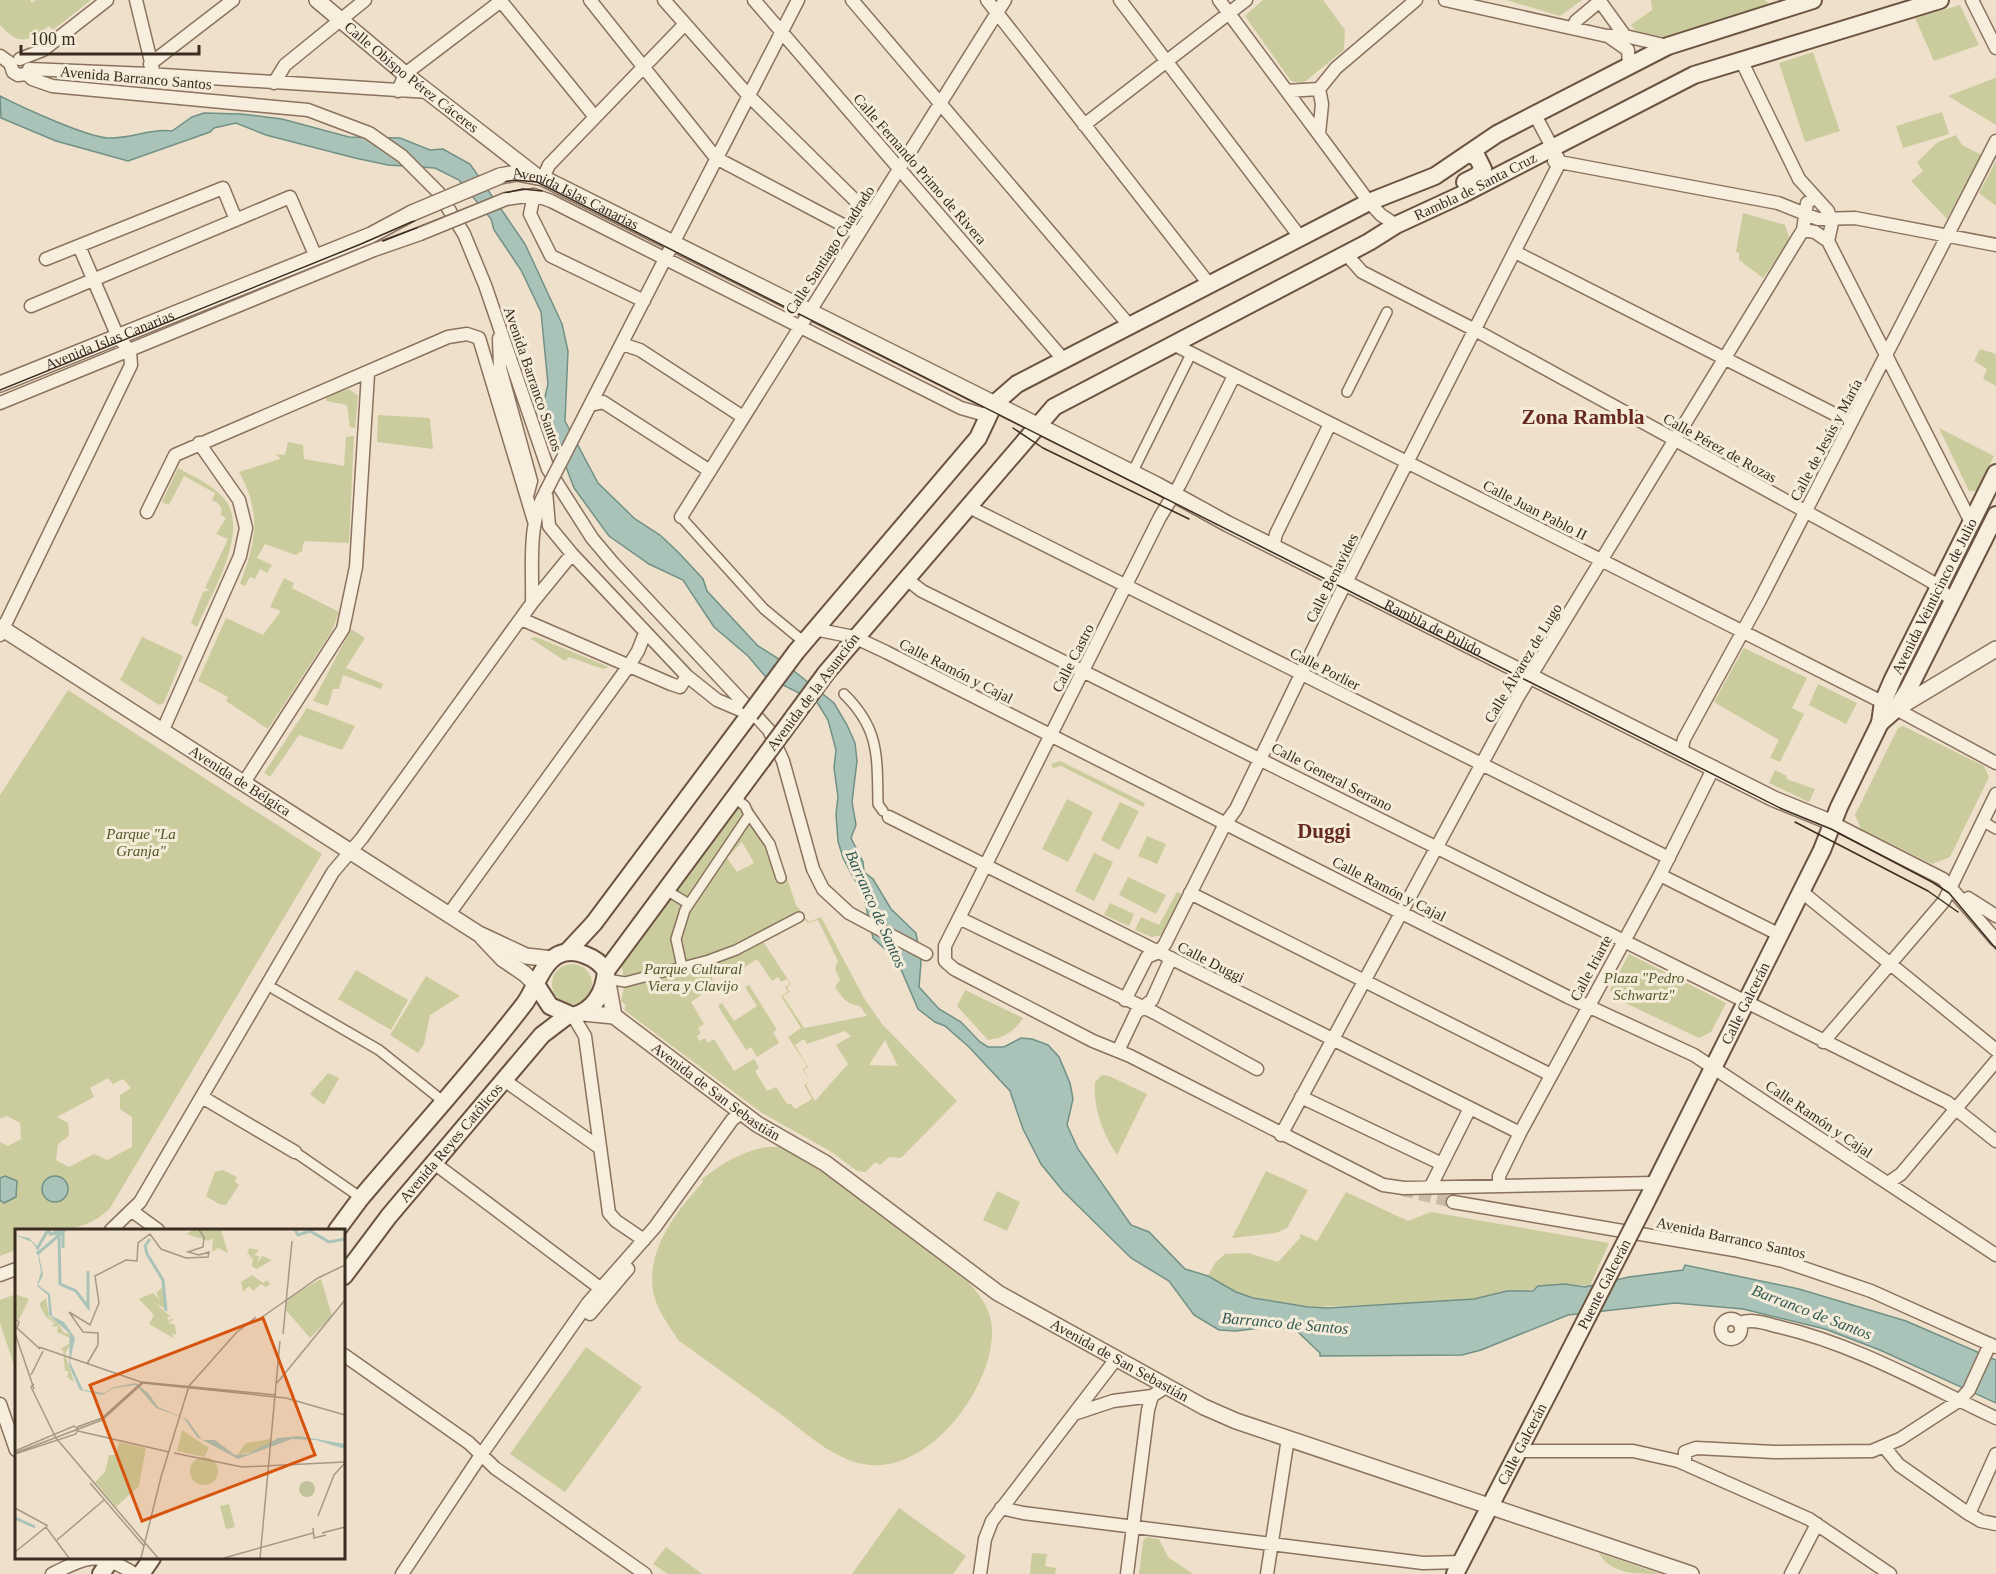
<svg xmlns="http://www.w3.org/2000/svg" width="1996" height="1574" font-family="'Times New Roman',serif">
<rect width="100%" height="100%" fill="#eee0ca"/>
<path fill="#cbcc9d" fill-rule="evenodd" d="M0 0H30L32 3 36 0H91L53 30 49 26C27 41 20 47 0 25Z
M1263 0H1323L1345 30 1344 50 1302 84 1291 81 1245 16Z
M1506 0H1582L1560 16Z
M1651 0H1765L1771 6 1668 38 1636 31 1631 25 1652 10Z
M1960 5 1979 45 1934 61 1915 18Z
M1813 52 1840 131 1805 142 1779 63Z
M1996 78V125L1948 96 1995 78Z
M1942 112 1949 134 1903 148 1896 126Z
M1956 135 1962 145 1982 155 1947 219 1911 181 1923 171 1917 162 1938 142Z
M1996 161V206L1979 193Z
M1743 213 1785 225 1790 240 1763 278 1739 260V253L1736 252Z
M1980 349 1996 354V386L1983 379 1987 369 1974 361Z
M349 389 358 396 355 428 350 427 347 405 326 401V396Z
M378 415 430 418 433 449 377 442Z
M1939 428 1994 456 1977 491H1969Z
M354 436 349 543 304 541 302 551 296 555 265 544 257 558 272 565 267 573 260 569 255 579 250 577 245 586 240 584C256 542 262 513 239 472L280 459 276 454 285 455 288 442 303 445 304 459 344 466 346 437Z
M178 468C193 476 210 484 222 496 253 528 211 594 197 627L191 623 203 592 210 590 205 588 228 539 216 534 226 518 220 514 222 510 218 503 212 500 215 493 184 476 169 505 162 502Z
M284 578 294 583 292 588 339 612 332 631 268 729 226 701 228 697 198 681 226 618 263 635 281 611 270 607Z
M351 629 365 638 346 668 383 684 381 689 343 675 339 689H333L328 706 313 701Z
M142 637 183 656 164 703 159 705 120 680Z
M536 637 609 667 603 669 569 657 565 661 530 638Z
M1744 648 1807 678 1792 708 1804 714 1780 762 1770 758 1779 740 1714 702Z
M1818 684 1857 703 1846 724 1809 705Z
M68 690 322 854 110 1208C83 1235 52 1230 16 1230V1250L0 1256V1200L4 1203 5 1176 0 1178V1142L8 1146 21 1139 20 1123 7 1116 0 1119V795ZM108 1078 113 1084 123 1079 131 1088 120 1095V1109L132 1117V1147L107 1160 94 1154 69 1167 56 1160 58 1144 69 1136 68 1123 57 1117 94 1097 90 1088Z
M307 708 355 726 342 750 299 735 270 777 264 773Z
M1903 726 1984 766 1989 777 1950 857 1932 864 1861 829 1855 815 1893 738 1898 728Z
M1060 761 1145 803 1143 807 1061 766 1053 768 1051 764Z
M1775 770 1787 776 1786 779 1815 789 1809 802 1769 783Z
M1067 799 1093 812 1068 862 1042 849Z
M1120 802 1139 811 1119 850 1101 840Z
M738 807 742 810 752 807 775 842 796 905 809 922 821 917 864 998 882 1024 957 1101 901 1158 889 1157 880 1165 875 1162 866 1172 857 1171 830 1151 762 1113 624 1010 626 1005 621 1001 625 982 621 963ZM742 842 754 863 737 872 727 858ZM805 920 808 923 818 920 838 961 835 969 840 980 835 987C842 997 847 1005 860 1006L867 1016 804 1028 783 996 790 992 787 988 791 984 762 940ZM757 959 772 981 778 977 781 982 787 979 790 984 785 987 788 992 781 996 801 1028 788 1037 807 1066 803 1070 810 1081 804 1085 812 1099 795 1109 791 1104H787L776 1087 767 1091 755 1071 759 1068 754 1059 734 1071 714 1039 708 1043 705 1038 699 1041 697 1036 701 1033 698 1028 704 1024 691 1002 712 987 709 982 713 980 711 975 724 966 728 970 732 968 736 973ZM845 1031 851 1036 836 1045 848 1064 815 1101 806 1085 810 1081 804 1070 808 1067 795 1045 804 1039 807 1044ZM885 1040 898 1066 869 1065Z
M1147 836 1166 844 1157 864 1138 856Z
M1094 853 1113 862 1094 901 1075 891Z
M1128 877 1166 895 1156 914 1119 895Z
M1177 892 1183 895 1163 935 1152 937 1135 930 1141 917 1159 925Z
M1110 903 1134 914 1129 926 1104 915Z
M1629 954 1726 1003 1711 1032 1699 1038 1617 999 1610 990Z
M552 984a20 20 0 1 1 40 0a20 20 0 1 1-40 0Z
M356 970 408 1000 391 1030 338 999Z
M426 976 460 996 430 1015 424 1044 418 1053 390 1035Z
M749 985 777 1030 773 1032 779 1043 757 1057 751 1047 746 1050 718 1006 722 1003 734 1021 757 1006 745 987Z
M965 990 1023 1018C1015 1031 1003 1039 988 1040L957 1006Z
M328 1073 339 1078 324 1105 310 1094Z
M1102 1075 1109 1076 1147 1094 1117 1155C1103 1133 1093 1109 1095 1082Z
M766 1147H779L802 1155 969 1283C982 1297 992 1312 992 1331 993 1389 927 1477 863 1464 832 1458 806 1433 782 1415 747 1390 713 1365 678 1340 670 1327 660 1314 655 1299 642 1254 676 1212 703 1182L702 1179C723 1163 740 1152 766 1147Z
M223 1170 237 1177 235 1182 239 1185 226 1205 219 1204 206 1196 215 1172Z
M1266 1171 1308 1190 1287 1228 1276 1233 1232 1238Z
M997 1191 1020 1202 1007 1231 983 1220Z
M1346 1192 1408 1221 1431 1212 1609 1243 1590 1286 1565 1284 1474 1299 1415 1304 1308 1307 1253 1298 1236 1292 1208 1276 1215 1263 1225 1254 1248 1253 1278 1262 1300 1238V1234L1317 1241Z
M16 1294V1371L0 1323V1300Z
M586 1347 642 1387 565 1492 510 1454Z
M899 1508 966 1556 953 1574H852Z
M1146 1537 1159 1539 1168 1557 1193 1574H1139L1143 1541Z
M666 1547 702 1574H668L653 1564Z
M1032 1553 1047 1554 1045 1566 1056 1568 1055 1574H1030Z
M1599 1553 1660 1574C1635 1574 1611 1574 1599 1553Z"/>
<path fill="#aac3b9" stroke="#719186" stroke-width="1.5" d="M0 96C21 107 87 137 108 138 130 139 151 128 172 131L192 117 204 113 241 114 282 119 349 137 400 138 430 150 443 149 470 164 525 244 562 324 568 351 565 421 598 483 635 519 660 535 679 553 703 579 707 591 758 646 779 659 834 703 847 725 855 743 857 761 852 802 856 825 851 838 863 862 864 872 873 879 891 909 916 933 921 962 919 987 939 1009 961 1022 980 1042 988 1047H1004L1021 1038 1032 1039 1048 1045 1059 1057 1070 1083 1073 1099 1067 1125 1078 1149 1131 1225 1149 1232 1185 1269 1208 1276 1236 1292 1253 1298 1308 1307 1328 1308 1474 1299 1507 1291H1533L1538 1286 1565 1284 1585 1287 1629 1277 1683 1270 1685 1265 1799 1289 1906 1321 1996 1360V1403L1880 1350 1825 1329 1743 1309 1675 1303 1568 1315 1481 1350 1462 1355 1320 1356V1353L1297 1331 1277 1326 1236 1331 1219 1330 1194 1315 1169 1281 1131 1258 1063 1191 1041 1164 1023 1129 1010 1091 969 1047 945 1026 935 1022 918 1009 897 960 873 938 864 897 843 858 838 841 836 814 838 797 834 768 836 750 828 720 817 702 765 676 748 656 714 627 683 580 649 564 609 536 574 488 543 406 548 384 541 312 521 270 494 230 491 219 459 180 435 168 388 165 355 158 266 135 236 123 214 128 210 132 128 161 56 141 1 118Z
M5 1176 17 1181 16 1197 4 1203 0 1200V1178Z
M42 1189a13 13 0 1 1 26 0a13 13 0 1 1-26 0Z"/>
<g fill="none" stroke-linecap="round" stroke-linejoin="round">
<path stroke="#cabca8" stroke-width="12" stroke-dasharray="12 6" stroke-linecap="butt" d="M1402 1190 1453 1202"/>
<defs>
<path id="pedestrian" d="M1347 392 1387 312
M1132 473 1191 354
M681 517 764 609 804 642
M844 694C880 729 877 757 878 804L883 811
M749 814 770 844 781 878
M1982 821 1996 829
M671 893 689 904
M682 967 676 939 685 910 749 815 745 806 734 797
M607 979 625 982 709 960 736 950 799 917
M274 989 379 1050 439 1098
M295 1152 357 1195"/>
<path id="minor" d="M136 0 153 70
M500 0 595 117
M590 0 716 158 858 233
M664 0 748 95 870 215
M754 0 1063 359
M852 0 1129 325
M987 0 1209 284
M1120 0 1300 237
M1219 0 1369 202 1381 215 1396 225
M1445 0 1607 36H1625L1668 46
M1599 0 1625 36
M1972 0 1996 48
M1573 28 1576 21 1600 1
M1608 36 1628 50 1629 66
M0 56 10 63
M20 59 43 50 107 0
M1741 60 1799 179 1828 211 1832 223 1828 241
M10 63 13 72 18 75 27 74
M150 64 233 0
M29 69 148 74 429 92
M27 74 32 79 52 86 308 110 369 133 402 156 438 192 464 234 485 285 548 469 592 538 613 563 769 730 783 761 813 869 823 889 849 913 926 954
M274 83 285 65 365 0
M1319 89 1336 68 1416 0
M398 91 405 74 501 1
M1287 91 1319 89 1322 104 1319 134
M1084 125 1246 0
M1554 161 1778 203 1818 219 1855 218 1996 245
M543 178 549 165 685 24
M534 195 530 214 551 256 644 301
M506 199 534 195 551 201 961 408 989 416
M1803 230 1815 232 1828 241 1971 522
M1515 252 1850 422
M1346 254 1362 272 1475 330 1874 549 1932 582 1953 601
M46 259 223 188 236 220
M31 306 290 197 316 257
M499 338 500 368 531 481 527 496
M622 344 640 350 743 417
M1173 344 1896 709 1996 763
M1234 376 1180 484 1160 517 945 946V961L954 969 1093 1041 1130 1056 1383 1185 1404 1188 1655 1183
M0 403 374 250 420 234
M591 405 603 402 710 471
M589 407 798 0
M546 491 549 526 572 554 687 676 717 700 750 714
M967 506 1669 858
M147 512 175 455 448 337 467 334 479 338 534 521
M681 517 1005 0
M1273 547 1276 534 1330 424
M905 578 922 591 1947 1102 1996 1141
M532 603C533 566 527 524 546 491
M521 619 671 684 680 687 687 676
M814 629 854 637 886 652 1568 997 1694 1055 1996 1255
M0 635 131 365 130 351 118 337 79 246
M162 732 240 556 246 528 239 500 199 443
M1681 752 1684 739 1760 600 1996 141
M243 784 343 629 356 567 368 374
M889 817 1520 1133
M1833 823 1943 879 1996 940
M1660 875 1780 935
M1802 892 1996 1050
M1190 893 1551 1075
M1968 898 1996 916
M449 914 628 667 638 651 645 633
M959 918 1155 1013 1257 1069
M1125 1000 1147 957 1159 952 1165 944 1225 824 1236 809 1334 606 1560 162 1535 115
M573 1016 585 1036 609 1213 616 1221 644 1240
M1823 1042 1944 901 1996 794
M1118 1051 1136 1013 1152 1000 1171 958
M504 1080 600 1148
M202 1097 295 1152
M1301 1097 1442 1164
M1281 1135 1519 695 1798 238 1803 230 1807 203 1815 197
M434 1163 600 1288
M1888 1183 1901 1174 1996 1061
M1499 1184V1176L1520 1133 1660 875 1714 767
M1431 1186 1470 1108
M1453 1202 1734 1250 1783 1261 1871 1291 1996 1347
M132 1211 158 1230
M111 1230 140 1202 333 872 362 838 532 603 572 554
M0 1275 16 1269
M590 1314 628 1269
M1721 1329a10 10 0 1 1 20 0a10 10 0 1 1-20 0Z
M1740 1323C1753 1318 1767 1324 1780 1327 1857 1345 1925 1385 1996 1418
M344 1355 469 1443 495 1468 645 1574
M0 1404 16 1450
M1077 1413 1113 1401 1152 1396
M1885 1448 1899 1465 1969 1514 1981 1521 1996 1524
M1519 1451H1633L1678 1461 1809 1519 1890 1574
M1685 1464V1452L1696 1448 1774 1452 1872 1451 1900 1439 1960 1400 1969 1390 1990 1344
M1001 1508 1023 1513 1423 1563 1461 1562
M1969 1514 1996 1454
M52 1574C90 1555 99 1552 135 1574
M402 1574 481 1455 588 1303 655 1227 732 1120 741 1113
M980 1574 985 1539 992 1521 1116 1359
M1127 1574 1148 1410 1152 1396 1166 1387
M1267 1574 1288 1438
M1791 1574 1817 1524"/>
<g id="tertiary">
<path id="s1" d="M317 0 405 74 535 175"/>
<path id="s2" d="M500 176 517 173 543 178 1157 485 1228 524 1774 799 1833 823"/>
<path id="s3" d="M0 384 371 235 412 213"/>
<path id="s4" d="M0 627 479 934 526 956 553 959"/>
<path d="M1896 709 1996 649"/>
<path d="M483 938 503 959 525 974 537 986"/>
<path d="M606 972 614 1016"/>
<path id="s5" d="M583 1013 614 1016 757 1124 825 1163 998 1293 1204 1407 1236 1421 1691 1574"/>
</g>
<g id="secondary">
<path d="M1465 182 1477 176 1483 169 1477 157 1468 154"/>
<path d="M796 652 978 438 994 404 1017 384 1369 202 1435 176 1497 134 1668 46 1813 0"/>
<path id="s6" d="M826 673 1054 407 1369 242 1396 225 1461 195 1694 75 1940 0"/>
<path d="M1880 723 1896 709 1908 690 1996 515"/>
<path d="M568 951 594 923 750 714"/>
<path d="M606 971 762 760"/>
<path id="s7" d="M1646 1202 1822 850 1839 807 1880 723 1883 702 1893 679 1996 473"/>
<path d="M337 1230 360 1199C415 1134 473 1071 525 1003 535 989 542 963 558 955 574 947 597 957 606 971 604 993 595 1010 573 1016L550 1006 537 986"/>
<path id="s8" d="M344 1276 389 1216 542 1035 567 1016"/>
<path d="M101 1574 112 1558"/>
<path d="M141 1574 152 1558"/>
<path id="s9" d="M1455 1574 1553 1384"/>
</g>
</defs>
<use href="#pedestrian" stroke="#8a725e" stroke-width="12"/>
<use href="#minor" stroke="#8a725e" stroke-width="15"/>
<use href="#tertiary" stroke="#8a725e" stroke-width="18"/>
<use href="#secondary" stroke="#6c5341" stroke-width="20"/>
<use href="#pedestrian" stroke="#f8eedd" stroke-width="9"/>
<use href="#minor" stroke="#f8eedd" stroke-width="12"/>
<use href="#tertiary" stroke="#f8eedd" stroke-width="15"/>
<use href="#secondary" stroke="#f8eedd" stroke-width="16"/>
<path stroke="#3b2c21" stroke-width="1.5" d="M383 241 505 193 523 189 542 191
M0 390 361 244 503 182 515 180 537 182 1782 809 1831 829 1932 882 1949 893 1996 949
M1013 428 1043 448 1189 519
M1795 822 1928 891 1958 912"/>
<defs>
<path id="minor-bridge" d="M420 234 506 199
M546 491 589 407"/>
<path id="tertiary-bridge" d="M412 213 500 176"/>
<g id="secondary-bridge">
<path d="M750 714 796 652"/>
<path d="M762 760 826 673"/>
<path id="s10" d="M1553 1384 1646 1202"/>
</g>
</defs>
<use href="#minor-bridge" stroke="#8a725e" stroke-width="15" stroke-linecap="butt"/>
<use href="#tertiary-bridge" stroke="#8a725e" stroke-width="18" stroke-linecap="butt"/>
<use href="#secondary-bridge" stroke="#6c5341" stroke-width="20" stroke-linecap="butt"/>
<use href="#minor-bridge" stroke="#f8eedd" stroke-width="12"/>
<use href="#tertiary-bridge" stroke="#f8eedd" stroke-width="15"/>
<use href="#secondary-bridge" stroke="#f8eedd" stroke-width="16"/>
</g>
<g text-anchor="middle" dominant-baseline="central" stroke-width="6" stroke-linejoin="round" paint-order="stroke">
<g font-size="15" fill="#3b2c21" stroke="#f5ebd9">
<text stroke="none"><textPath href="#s1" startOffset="122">Calle Obispo Pérez Cáceres</textPath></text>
<text transform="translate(136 78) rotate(5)">Avenida Barranco Santos</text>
<text transform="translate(920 169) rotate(49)">Calle Fernando Primo de Rivera</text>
<text stroke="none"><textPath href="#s6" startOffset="826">Rambla de Santa Cruz</textPath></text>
<text stroke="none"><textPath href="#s2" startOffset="81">Avenida Islas Canarias</textPath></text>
<text transform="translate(830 250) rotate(-57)">Calle Santiago Cuadrado</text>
<text stroke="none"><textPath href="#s3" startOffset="118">Avenida Islas Canarias</textPath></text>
<text transform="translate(533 379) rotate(71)">Avenida Barranco Santos</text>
<text transform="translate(1826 440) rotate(-62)">Calle de Jesús y María</text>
<text transform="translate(1720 448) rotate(29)">Calle Pérez de Rozas</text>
<text transform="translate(1535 510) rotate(27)">Calle Juan Pablo II</text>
<text transform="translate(1332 578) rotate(-63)">Calle Benavides</text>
<text stroke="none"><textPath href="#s7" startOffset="672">Avenida Veinticinco de Julio</textPath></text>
<text stroke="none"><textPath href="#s2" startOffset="1041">Rambla de Pulido</textPath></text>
<text transform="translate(1073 658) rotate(-63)">Calle Castro</text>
<text transform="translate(1523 663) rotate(-59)">Calle Álvarez de Lugo</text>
<text transform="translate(1325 669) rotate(27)">Calle Porlier</text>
<text transform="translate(956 671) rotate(27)">Calle Ramón y Cajal</text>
<text transform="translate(813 692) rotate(-53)">Avenida de la Asunción</text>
<text transform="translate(1332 777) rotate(27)">Calle General Serrano</text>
<text stroke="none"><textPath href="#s4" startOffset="285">Avenida de Bélgica</textPath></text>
<text transform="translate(1389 889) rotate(27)">Calle Ramón y Cajal</text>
<text transform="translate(1211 962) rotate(27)">Calle Duggi</text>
<text transform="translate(1591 968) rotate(-62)">Calle Iriarte</text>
<text stroke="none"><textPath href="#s7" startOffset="222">Calle Galcerán</textPath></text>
<text stroke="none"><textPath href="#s5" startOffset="158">Avenida de San Sebastián</textPath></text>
<text transform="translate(1819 1119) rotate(34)">Calle Ramón y Cajal</text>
<text stroke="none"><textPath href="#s8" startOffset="171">Avenida Reyes Católicos</textPath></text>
<text transform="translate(1731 1238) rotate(12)">Avenida Barranco Santos</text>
<text stroke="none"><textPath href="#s10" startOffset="112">Puente Galcerán</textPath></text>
<text stroke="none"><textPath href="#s5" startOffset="644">Avenida de San Sebastián</textPath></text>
<text stroke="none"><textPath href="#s9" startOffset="146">Calle Galcerán</textPath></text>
</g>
<g font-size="15" font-style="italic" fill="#505729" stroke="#f5ebd9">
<text x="141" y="834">Parque "La<tspan x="141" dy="17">Granja"</tspan></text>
<text x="693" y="969">Parque Cultural<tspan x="693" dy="17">Viera y Clavijo</tspan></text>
<text x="1644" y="978">Plaza "Pedro<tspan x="1644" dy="17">Schwartz"</tspan></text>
</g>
<g font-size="16" font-style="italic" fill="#315b54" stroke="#f5ebd9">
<text transform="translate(876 909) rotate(66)">Barranco de Santos</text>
<text transform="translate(1812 1312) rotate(21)">Barranco de Santos</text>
<text transform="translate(1285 1323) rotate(5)">Barranco de Santos</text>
</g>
<g font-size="21" font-weight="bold" fill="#672a22" stroke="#f5ebd9">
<text x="1583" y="417">Zona Rambla</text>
<text x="1324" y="831">Duggi</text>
</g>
</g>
<g transform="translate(15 1229)">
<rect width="330" height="330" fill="#eee0ca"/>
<path d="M177 1H206L213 24 203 19 197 23 198 9 193 12 172 5ZM234 19 244 21 239 26 244 27 242 34 247 27 257 31 242 40 237 37 238 27 236 30 234 24 232 27ZM237 46 248 54 252 51 255 55 251 58 246 55 238 62 234 57 228 63 226 53ZM306 50 317 87 295 109 270 80 271 70ZM148 58 150 80 139 73 156 88H152L154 92 157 89 158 91 153 94 160 96 161 106 156 104 160 110 134 95 139 86 124 70 138 64 145 71 141 64ZM0 65 14 70 4 91 0 88ZM31 69 34 88 42 93 49 104 55 105 57 112 50 125 59 153 52 148 54 142H50L48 121 45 120 54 115 55 109 42 103 43 97 36 98 40 94 31 88 24 75ZM167 201 194 219 189 228 162 222ZM255 210V214L241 222 222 226 231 214ZM104 213 131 219 124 257 101 278 80 253 90 243 94 226H101ZM175 242a14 14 0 1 1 28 0a14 14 0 1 1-28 0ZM214 275 220 298 211 300 205 277Z" fill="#cbcc9d"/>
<path d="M284 260a8 8 0 1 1 16 0a8 8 0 1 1-16 0Z" fill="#c1c29c"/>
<path d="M0 6 14 9 22 17 28 46 23 56 35 65 37 87 49 93 60 109 55 133 68 161 89 164 99 158 121 154 134 165 143 178 172 190 187 211H200L220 226 233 225 263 209 284 207 330 215V220L301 211 277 210 223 230 182 208 169 189 141 179 121 156 99 159 87 166 65 161 54 137 55 105 34 86 33 66 22 57 26 43 22 20 17 13Z" fill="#aac3b9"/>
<path fill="none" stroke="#aac3b9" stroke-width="3" d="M34 1 35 5 44 4 45 55 61 62 73 78V42M38 1 48 2V19M280 1 283 6 295 2 314 13 330 10M135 10 130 17 132 25 148 51 151 82M22 20 33 1M22 25 50 1M0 289 20 298"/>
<path fill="none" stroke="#a69886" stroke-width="1.5" d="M54 83 75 96 84 74 80 47 111 31 122 32 123 14 135 5 146 20 171 29 193 28 194 23 184 26 173 23 188 18 189 8 184 1M54 83 68 103 83 104V116M0 90 4 93 2 99 25 120M240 93 303 49 330 36M0 104 19 160M268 105 277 12M24 118 126 153M72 135 83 116M16 146 28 122M262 154 330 71M19 155 16 158 41 209 143 329M62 198 87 189 127 153 261 166M63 202 154 223M0 222 59 197 63 200 61 205 0 225M0 224 87 191 128 154 271 169 330 186M159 224 227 238 329 233M75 254 129 317M0 279 33 297M303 287 319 246 329 235M298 299 299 309 311 306M307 304 330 298M42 311 89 271M0 323 31 298 54 329M126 329 146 248 174 157 221 104 241 88M209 329 298 304M245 329 265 112"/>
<path fill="#d7540e" fill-opacity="0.15" stroke="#d7540e" stroke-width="3" d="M248 89 300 226 127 292 75 156Z"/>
<rect width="330" height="330" fill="none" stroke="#3b2c21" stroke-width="3"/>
</g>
<path d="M21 45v9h178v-9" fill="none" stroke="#3b2c21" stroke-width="3"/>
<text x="30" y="45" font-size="18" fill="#3b2c21" stroke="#f5ebd9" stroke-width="4.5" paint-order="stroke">100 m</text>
</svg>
